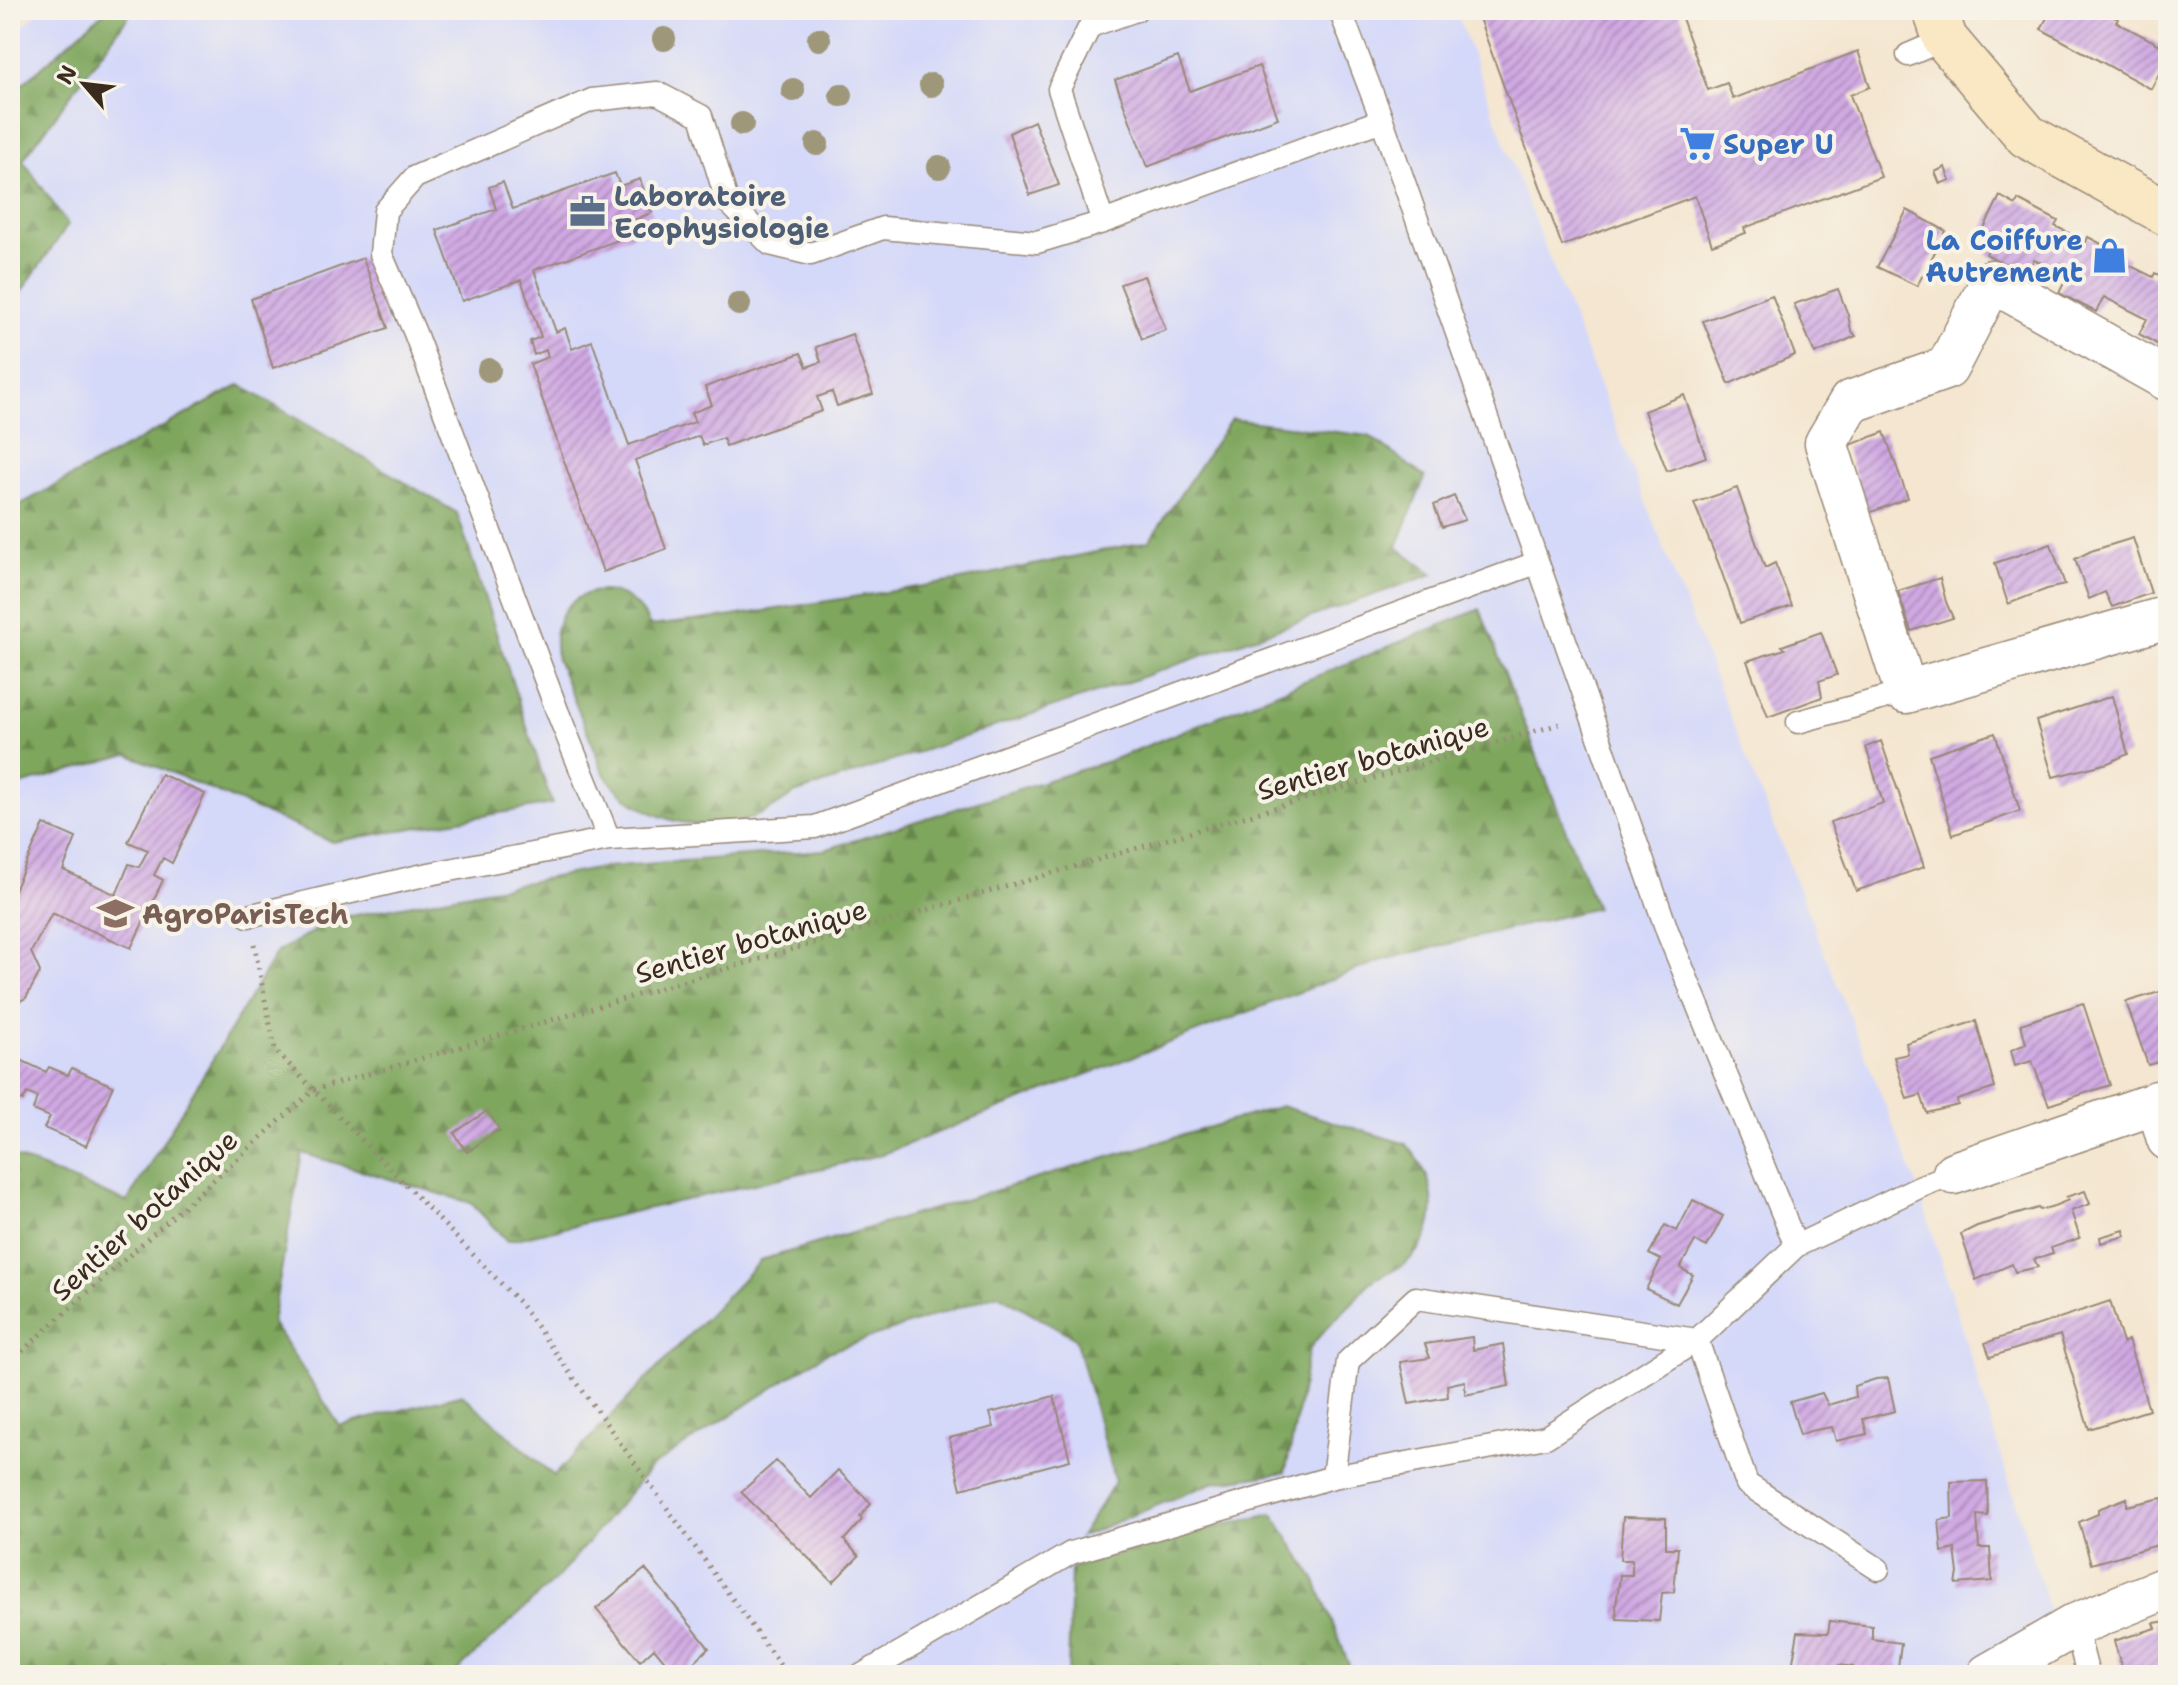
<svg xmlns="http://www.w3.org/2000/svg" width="2178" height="1685" font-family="'Shantell Sans',sans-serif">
<defs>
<pattern id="forest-firs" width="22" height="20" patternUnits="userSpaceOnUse" patternTransform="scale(2)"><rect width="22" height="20" fill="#7ea65d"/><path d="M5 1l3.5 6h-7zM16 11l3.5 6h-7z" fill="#68874c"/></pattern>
<pattern id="building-hatch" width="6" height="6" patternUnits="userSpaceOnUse" patternTransform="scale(2)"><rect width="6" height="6" fill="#d0a9e3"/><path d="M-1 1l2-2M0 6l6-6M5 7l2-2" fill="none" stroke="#aa8ab7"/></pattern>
</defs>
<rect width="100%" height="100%" fill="#f7f3e8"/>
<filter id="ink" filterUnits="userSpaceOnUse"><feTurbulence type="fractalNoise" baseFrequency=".0125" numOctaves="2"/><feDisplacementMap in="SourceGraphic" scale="16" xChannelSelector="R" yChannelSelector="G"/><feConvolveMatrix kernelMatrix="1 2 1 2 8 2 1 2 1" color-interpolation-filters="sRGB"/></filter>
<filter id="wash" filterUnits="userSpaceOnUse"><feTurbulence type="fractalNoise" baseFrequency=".006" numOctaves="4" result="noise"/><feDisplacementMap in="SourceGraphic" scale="32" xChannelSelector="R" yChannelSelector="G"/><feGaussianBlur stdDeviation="1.8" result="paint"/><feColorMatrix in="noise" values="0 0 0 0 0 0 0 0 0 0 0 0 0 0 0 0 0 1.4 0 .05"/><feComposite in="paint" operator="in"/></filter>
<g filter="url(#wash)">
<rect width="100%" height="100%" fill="#f4e6d0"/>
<path fill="#d4d8f9" d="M41 10H1456L1520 184 1747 759 1918 1187 2050 1613 1956 1675H10V37Z"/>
<path fill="url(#forest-firs)" stroke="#5c683e" stroke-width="2" d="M106 10H133L23 160 68 225 19 295 10 294V95Z
M240 385 457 513 552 804 332 842 128 754 10 788V510Z
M1231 419 1369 436 1425 477 1397 547 1433 574 1125 683 794 794C781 803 768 812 752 818 702 835 641 821 607 778 600 769 597 755 593 745 581 717 569 688 557 660 541 592 620 563 650 626L726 617 956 581 1149 541Z
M1480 609 1596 908 1382 960 880 1155 507 1241 471 1203 302 1153 272 1322 340 1426 462 1394 554 1476 761 1260 1281 1106 1406 1144C1438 1179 1445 1228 1406 1263 1396 1271 1384 1273 1374 1280 1366 1284 1359 1295 1353 1302 1339 1316 1322 1330 1311 1347 1306 1355 1305 1371 1303 1382 1297 1412 1293 1442 1285 1472L1212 1483 1080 1537 1115 1482 1075 1338 998 1294 828 1352 651 1467 560 1575 453 1675H10V1155L127 1202 277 952 334 919 606 867 824 850 1112 760Z
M1273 1514 1316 1581 1353 1675H1068L1071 1568 1194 1532Z"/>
<g id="blocks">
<path fill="url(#building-hatch)" d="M1476 10H1679L1708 90 1727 83 1733 99 1858 51 1870 87 1850 95 1881 177 1744 228 1746 233 1712 245 1695 196 1562 246Z
M2051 10H2101L2118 19 2116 22 2168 49V57L2151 89 2041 29Z
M1178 57 1190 91 1259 66 1278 118 1147 167 1115 80Z
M1034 121 1059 185 1030 195 1009 133Z
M1945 167 1950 180 1940 184 1935 172Z
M615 173 620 186 640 179 652 213 633 220 638 233 534 270 556 332 565 328 572 349 592 341 629 445 695 422 691 413 712 405 705 387 801 353 807 367 821 362 816 347 852 334 873 394 837 406 832 392 817 397 822 411 726 446 723 438 703 445 699 436 635 460 666 549 603 572 530 364 548 357 546 350 534 355 530 341 541 337 521 280 462 301 437 230 496 209 489 187 503 182 513 209Z
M2000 196 2016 205 2018 200 2058 221 2055 226 2086 242 2088 237 2128 258 2125 263 2153 277 2155 273 2168 279V350L2139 334 2147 319 2104 297 2096 312 2059 293 2067 277 2034 259 2025 275 1986 254 1994 238 1982 232Z
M1907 210 1946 231 1917 286 1877 267Z
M363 258 388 328 273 368 251 299Z
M1144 276 1166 330 1142 339 1120 284Z
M1838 289 1848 315 1851 330 1856 336 1815 354 1794 304Z
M1772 295 1795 355 1729 384 1703 321Z
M1684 395 1706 457 1667 471 1644 411Z
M1884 432 1908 498 1869 513 1845 447Z
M1737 488 1765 568 1775 563 1792 606 1740 623 1718 562 1694 503Z
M1454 496 1465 520 1442 527 1434 505Z
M2133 538 2151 593 2112 607 2105 592 2089 599 2075 559 2091 551Z
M2051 544 2065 585 2047 589 2008 604 1995 563Z
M1940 578 1946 602 1953 618 1911 631 1898 591Z
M1821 632 1837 675 1819 681 1822 697 1768 717 1747 661 1785 649 1782 646Z
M2112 696 2128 754 2108 763 2053 777 2036 721Z
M1995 733 2020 811 1953 835 1929 755Z
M1881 741 1924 867 1856 891 1830 822 1883 803 1866 747Z
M161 774 205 794 172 863 163 858 154 875 163 880 131 948 52 913 31 952 40 972 26 998 10 1006V899L44 824 76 838 63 870 116 895 129 864 139 867 148 850 128 842Z
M2163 991H2168V1059L2148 1065 2126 1002Z
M2083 1003 2110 1085 2049 1105 2032 1061 2015 1066 2011 1050 2026 1044 2021 1024Z
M1976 1021 1995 1088 1957 1100 1958 1105 1927 1113 1921 1095 1907 1099 1894 1057 1908 1054 1906 1043Z
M10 1055 46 1072 49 1067 68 1075 72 1068 113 1086 86 1146 44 1128 50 1117 33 1110 37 1097 27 1093 23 1101 10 1095Z
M487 1111 499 1129 467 1152 454 1133Z
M2085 1191 2090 1204 2071 1211 2080 1238 2051 1248 2053 1253 2034 1259 2038 1267 2015 1272 2012 1264 1976 1280 1961 1234 1977 1226 2038 1208 2040 1210 2054 1206 2069 1200 2066 1197Z
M1693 1200 1723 1216 1707 1247 1695 1241 1680 1268 1693 1275 1677 1304 1646 1289 1661 1260 1649 1254 1665 1225 1677 1231Z
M2124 1230 2125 1236 2101 1243 2100 1237Z
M2110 1301 2123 1343 2128 1340 2149 1410 2089 1429 2060 1335 1990 1357 1985 1343Z
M1472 1337 1473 1350 1503 1344 1509 1386 1465 1395V1381L1447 1385 1448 1397 1409 1404 1400 1362 1430 1358 1425 1344Z
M1888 1378 1895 1411 1863 1419 1867 1434 1836 1441 1832 1427 1810 1431 1800 1435 1790 1402 1822 1393 1828 1405 1855 1397 1854 1386 1876 1379Z
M1054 1396 1070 1460 961 1489 949 1438 994 1427 990 1413Z
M776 1461 811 1498 838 1470 871 1503 860 1517 862 1520 844 1540 859 1556 833 1582 741 1492Z
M1987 1481 1988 1516 1977 1515 1979 1548H1990L1992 1581 1956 1584 1958 1573 1955 1549 1942 1552 1939 1520 1952 1518 1951 1482Z
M2127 1498V1506L2162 1498 2168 1513V1538L2160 1539 2161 1544 2091 1564 2079 1522 2098 1514V1509Z
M1623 1517 1666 1518V1548H1678L1674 1592 1662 1593 1659 1621 1617 1619 1616 1606 1620 1575H1632V1560H1620Z
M645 1569 709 1648 680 1675H676L654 1648 640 1661 596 1609Z
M1830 1621 1872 1626V1639L1901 1643 1897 1675H1854L1853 1667 1839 1665 1837 1675 1791 1673 1798 1632 1828 1633Z
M2168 1621V1675H2124L2114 1641 2156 1628 2154 1623Z"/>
</g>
</g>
<g filter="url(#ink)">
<use href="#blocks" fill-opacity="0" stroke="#988877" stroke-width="2"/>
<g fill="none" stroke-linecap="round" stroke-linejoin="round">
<defs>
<path id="lane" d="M1340 10 1382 120 1668 933 1796 1246 1919 1187 1954 1173
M1908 55 1945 39
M1103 222 1059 89 1090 26 1136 10
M1798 722 1906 692
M609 839 558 713 415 333 381 254 385 211 415 177 592 100 657 93 701 116 727 201 770 244 811 254 883 228 1037 242 1103 222 1382 120
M248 916 424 875 609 839 815 827 1536 563
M1333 1477 1348 1361 1416 1298 1697 1340 1747 1484 1878 1569
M2075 1625 2088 1675
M862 1675 1071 1553 1333 1477 1546 1437 1697 1340 1796 1246"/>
<path id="street" d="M2168 380 1992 281 1947 368 1850 402 1826 443 1906 692 2168 617
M2157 1102 2168 1139
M1954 1173 2168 1099
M1988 1675 2075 1625 2168 1587"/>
<path id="secondary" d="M1935 10 1945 39 2027 136 2168 214"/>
</defs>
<use href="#lane" stroke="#988877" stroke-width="25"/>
<use href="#street" stroke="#988877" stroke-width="45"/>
<use href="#secondary" stroke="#988877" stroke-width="47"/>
<path stroke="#988877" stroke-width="5" stroke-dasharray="2 6" stroke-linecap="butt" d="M254 944 275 1050 519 1302 787 1675
M10 1362 314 1090 1563 723"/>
<use href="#lane" stroke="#fff" stroke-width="22"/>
<use href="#street" stroke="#fff" stroke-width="42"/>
<use href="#secondary" stroke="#fae7c3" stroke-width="44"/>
</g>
<g fill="#9f977a">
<circle cx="664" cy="39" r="12"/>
<circle cx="819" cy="39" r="12"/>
<circle cx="931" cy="85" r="12"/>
<circle cx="793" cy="90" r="12"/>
<circle cx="841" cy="95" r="12"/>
<circle cx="742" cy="124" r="12"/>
<circle cx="817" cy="144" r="12"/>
<circle cx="939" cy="167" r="12"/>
<circle cx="739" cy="304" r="12"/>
<circle cx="489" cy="370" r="12"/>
</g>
</g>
<defs>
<symbol id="supermarket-bare" viewBox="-9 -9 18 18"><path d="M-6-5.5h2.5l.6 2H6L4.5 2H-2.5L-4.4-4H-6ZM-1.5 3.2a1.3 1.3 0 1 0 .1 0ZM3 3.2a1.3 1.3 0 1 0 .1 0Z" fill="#3f7fe0" stroke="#f7f3e8" stroke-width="2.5" paint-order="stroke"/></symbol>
<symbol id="office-bare" viewBox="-9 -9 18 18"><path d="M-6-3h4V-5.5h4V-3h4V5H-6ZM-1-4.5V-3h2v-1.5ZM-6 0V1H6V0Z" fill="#5c6f8a" stroke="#f7f3e8" stroke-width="2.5" paint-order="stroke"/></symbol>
<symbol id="shop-bare" viewBox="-9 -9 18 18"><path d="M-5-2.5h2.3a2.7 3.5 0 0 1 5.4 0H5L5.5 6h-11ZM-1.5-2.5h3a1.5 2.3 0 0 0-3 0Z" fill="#3f7fe0" stroke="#f7f3e8" stroke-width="2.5" paint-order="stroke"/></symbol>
<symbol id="university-bare" viewBox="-9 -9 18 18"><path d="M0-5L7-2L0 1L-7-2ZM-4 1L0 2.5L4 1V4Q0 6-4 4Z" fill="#8d6e63" stroke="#f7f3e8" stroke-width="2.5" paint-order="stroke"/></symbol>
</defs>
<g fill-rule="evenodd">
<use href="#supermarket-bare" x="1672" y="118" width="51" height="51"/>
<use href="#office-bare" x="562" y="186" width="51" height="51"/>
<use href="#shop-bare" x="2084" y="230" width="51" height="51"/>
<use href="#university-bare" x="90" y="888" width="51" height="51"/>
</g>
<g text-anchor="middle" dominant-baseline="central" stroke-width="8" stroke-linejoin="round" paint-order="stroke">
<g font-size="28" font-weight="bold" fill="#366cbe" stroke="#f7f3e8" text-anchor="start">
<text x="1723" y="144">Super U</text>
<text x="2083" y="240" text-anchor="end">La Coiffure<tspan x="2083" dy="32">Autrement</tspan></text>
</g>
<g font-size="28" font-weight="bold" fill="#4e5e75" stroke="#f7f3e8" text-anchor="start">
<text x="614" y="196">Laboratoire<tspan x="614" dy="32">Ecophysiologie</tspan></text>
</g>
<g font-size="28" fill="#3b2a1e" stroke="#f7f3e8">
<text transform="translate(1373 758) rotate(-16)">Sentier botanique</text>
<text transform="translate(751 941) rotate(-16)">Sentier botanique</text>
<text transform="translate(144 1215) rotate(-42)">Sentier botanique</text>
</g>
<g font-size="28" font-weight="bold" fill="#785e54" stroke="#f7f3e8" text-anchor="start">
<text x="142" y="914">AgroParisTech</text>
</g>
</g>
<rect width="2178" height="1685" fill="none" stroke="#f7f3e8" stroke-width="40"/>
<g transform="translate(84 84) rotate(298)" stroke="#f7f3e8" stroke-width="6" paint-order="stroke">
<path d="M0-6L14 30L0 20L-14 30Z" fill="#3b2a1e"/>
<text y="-12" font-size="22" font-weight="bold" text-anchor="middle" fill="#3b2a1e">N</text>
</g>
</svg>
